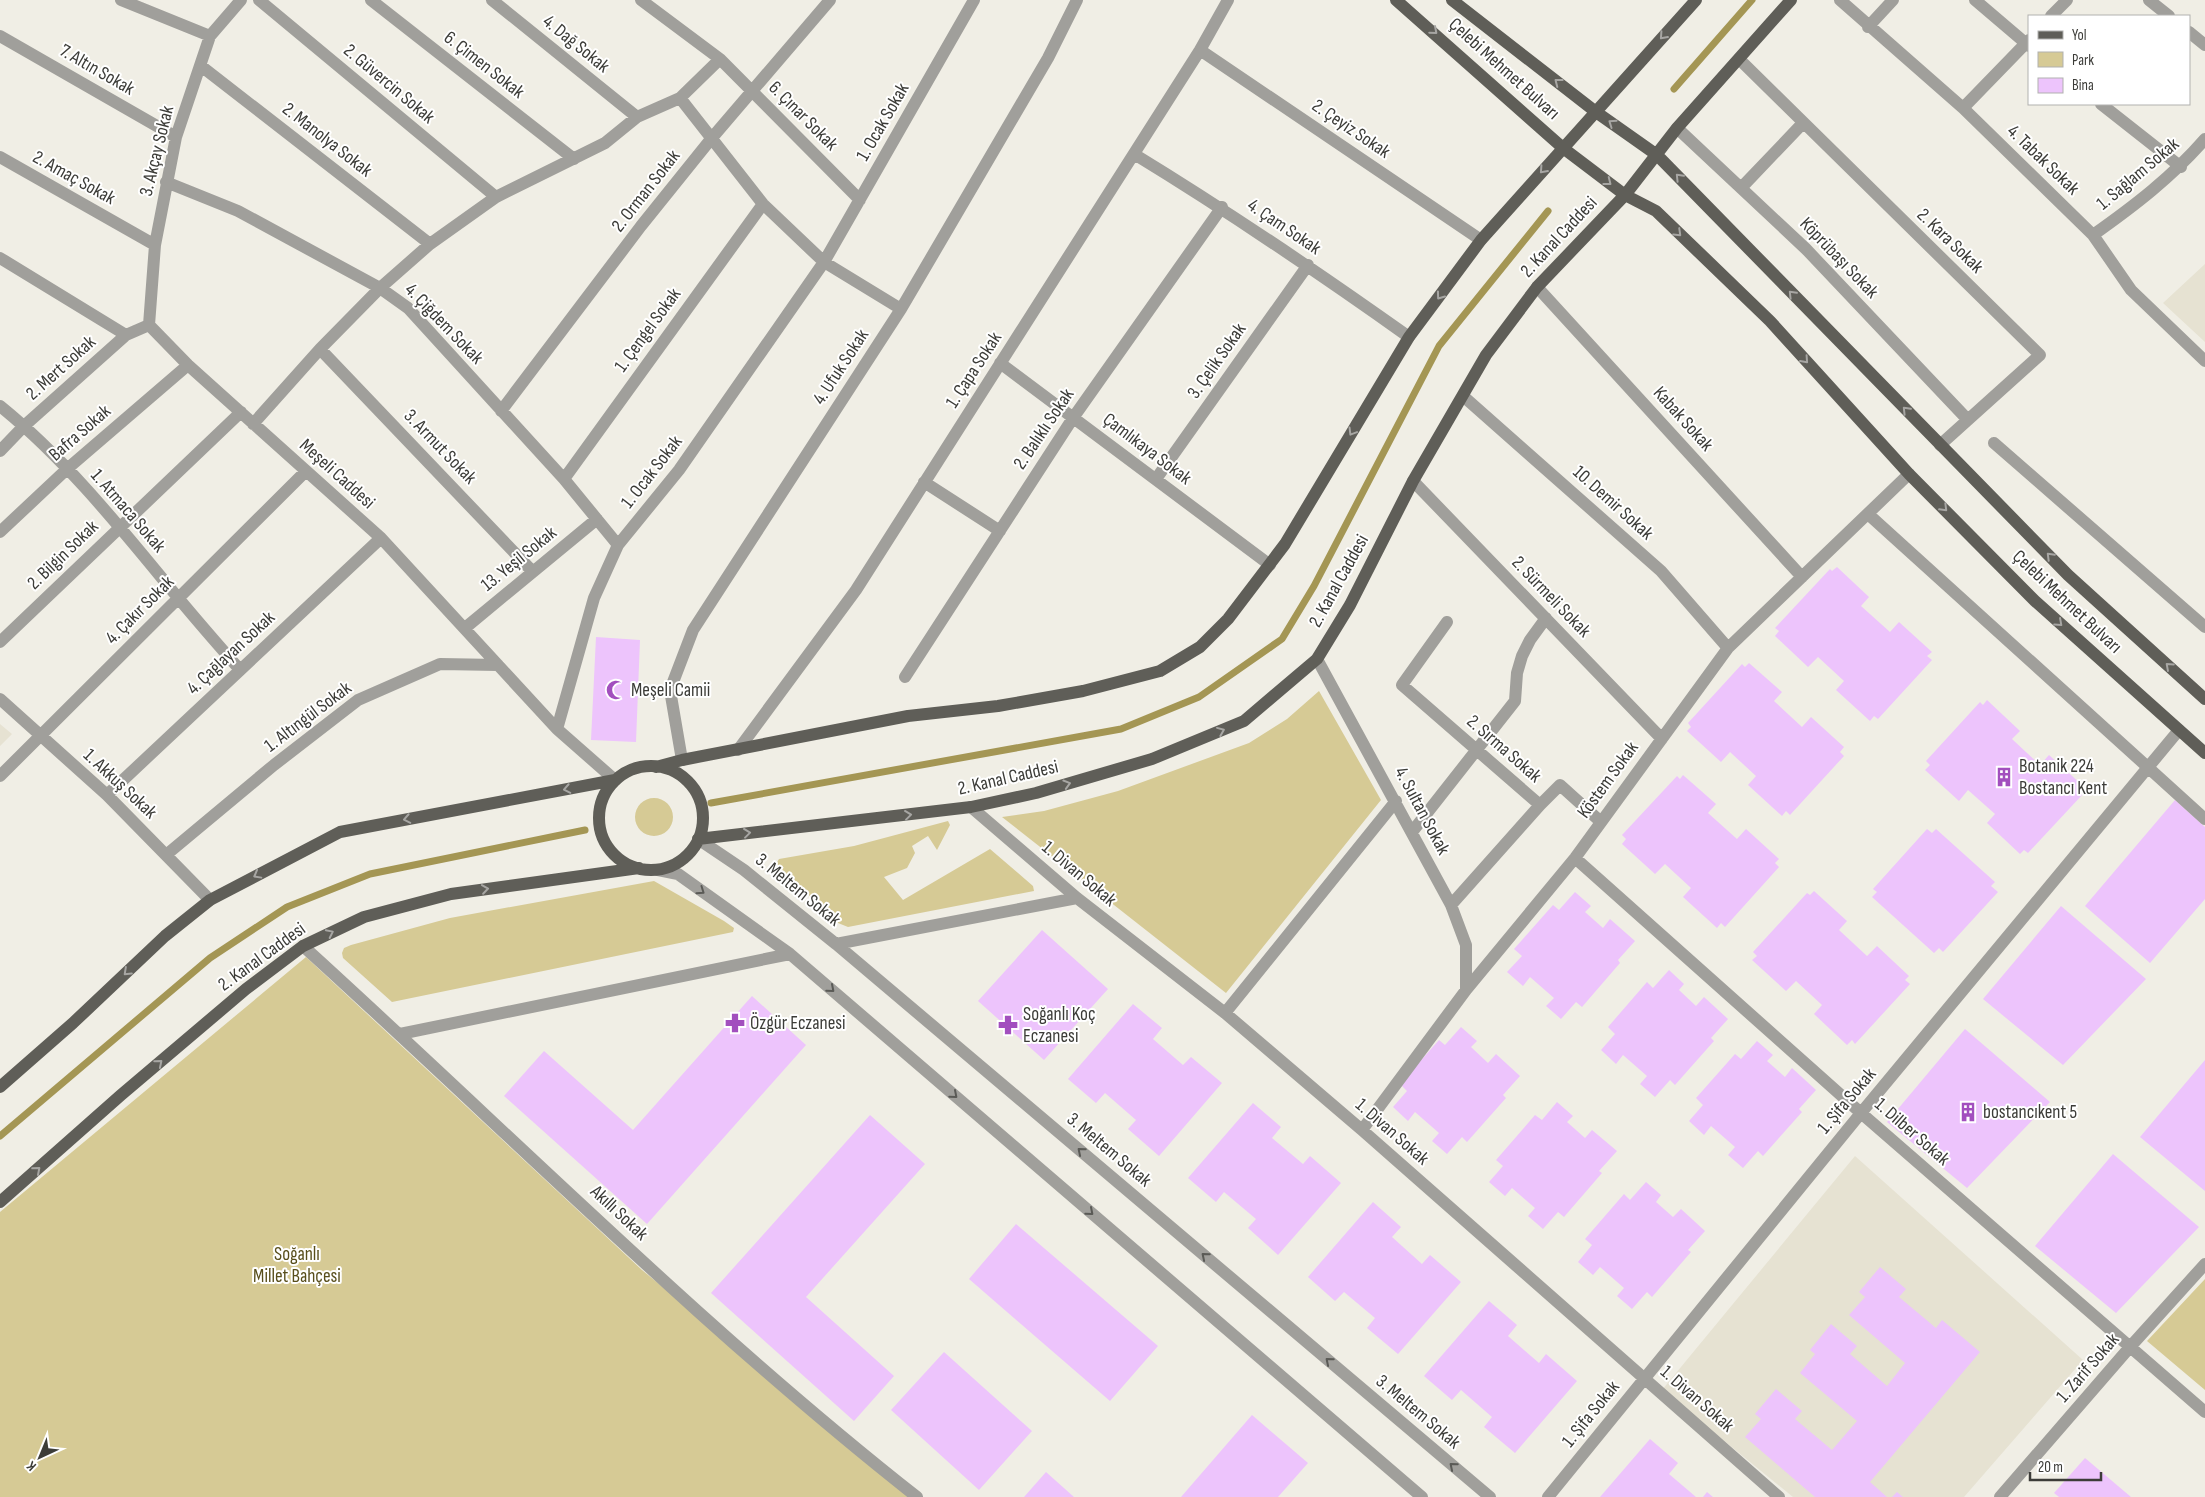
<svg xmlns="http://www.w3.org/2000/svg" width="2205" height="1497" font-family="'Sofia Sans Condensed',sans-serif">
<rect width="100%" height="100%" fill="#f0eee5"/>
<path fill="#e6e2d2" d="M2205 264V342L2163 303Z
M0 724 12 734 0 746Z
M1855 1156 2083 1360 1964 1497H1793L1662 1390Z"/>
<path fill="#d6ca95" d="M1319 691 1381 800 1226 993 1002 817 1044 811 1118 791 1249 743 1287 719Z
M635 817a19 19 0 1 1 38 0a19 19 0 1 1-38 0Z
M948 821 950 825 937 850 928 836 912 846 915 853 907 868 884 877 903 900 990 849 1033 886 1034 891 848 927 838 923 776 864 779 859 854 846Z
M654 881 724 921 734 928 733 932 392 1002 343 958 342 953 344 948 351 945 450 918Z
M306 957 642 1270 918 1497H0V1212Z
M2205 1279V1390L2147 1341Z"/>
<g fill="none" stroke-linecap="round" stroke-linejoin="round">
<path stroke="#a49654" stroke-width="7" d="M1674 89 1752 0
M711 803 1121 729 1199 697 1282 639 1314 586 1439 346 1548 211
M0 1136 210 958 287 907 370 874 585 830"/>
</g>
<path fill="#edc4fc" d="M1837 567 1869 597 1861 606 1890 632 1899 622 1932 652 1927 656 1932 660 1878 719 1874 716 1870 721 1836 690 1844 681 1818 657 1808 667 1775 636 1779 631 1775 628 1830 569 1832 571Z
M596 637 640 640 636 742 591 740Z
M1749 663 1782 692 1774 701 1802 727 1811 717 1844 747 1840 752 1844 756 1790 815 1786 811 1782 816 1748 785 1756 776 1730 752 1721 762 1687 731 1691 727 1688 723 1742 664 1745 667Z
M1987 700 2020 731 2012 739 2040 765 2049 755 2082 785 2078 789 2083 794 2028 853 2024 850 2020 854 1987 823 1995 814 1968 790 1959 801 1925 770 1930 765 1926 761 1980 702 1983 705Z
M1683 775 1716 804 1708 813 1737 839 1746 829 1779 859 1775 863 1779 867 1725 927 1721 923 1717 928 1683 897 1691 888 1665 864 1655 874 1622 844 1626 839 1622 835 1677 776 1680 779Z
M2175 800 2205 827V899L2150 963 2085 906Z
M1927 829 1932 833 1936 829 1995 882 1991 886 1998 892 1943 952 1939 948 1934 953 1872 897 1877 892 1873 889Z
M1814 891 1847 921 1839 930 1867 956 1877 946 1909 976 1905 980 1910 984 1855 1044 1852 1040 1847 1045 1814 1014 1822 1005 1796 981 1786 991 1752 960 1757 956 1753 952 1807 893 1810 895Z
M1575 892 1591 906 1585 912 1603 928 1610 919 1635 941 1618 960 1620 963 1582 1007 1576 1002 1561 1019 1546 1006 1554 998 1530 977 1523 986 1507 972 1522 956 1514 949 1553 905 1559 910Z
M2061 906 2146 979 2063 1065 1983 999Z
M1042 930 1108 989 1044 1060 978 1001Z
M1669 970 1684 984 1679 990 1696 1006 1704 997 1728 1019 1711 1038 1714 1041 1675 1085 1670 1080 1655 1097 1640 1084 1647 1076 1623 1055 1616 1064 1601 1050 1615 1034 1608 1027 1647 982 1653 988Z
M752 996 806 1045 647 1224 504 1096 544 1051 633 1130Z
M1133 1004 1162 1028 1153 1039 1183 1065 1191 1057 1222 1083 1159 1156 1128 1129 1136 1120 1105 1093 1096 1103 1068 1079Z
M1461 1027 1477 1041 1471 1047 1488 1063 1496 1054 1520 1076 1503 1095 1506 1098 1467 1142 1462 1137 1447 1154 1432 1141 1439 1133 1415 1112 1408 1121 1393 1107 1407 1091 1400 1084 1439 1040 1445 1045Z
M1965 1029 2050 1102 1967 1188 1887 1122Z
M1757 1041 1773 1055 1767 1061 1785 1077 1792 1068 1816 1090 1799 1109 1802 1112 1763 1156 1758 1151 1743 1168 1728 1155 1735 1147 1711 1126 1704 1135 1689 1121 1703 1105 1696 1098 1735 1054 1741 1059Z
M2205 1060V1191L2140 1137Z
M1557 1102 1573 1116 1567 1122 1585 1138 1592 1130 1617 1151 1599 1171 1602 1173 1564 1217 1558 1212 1543 1229 1528 1216 1535 1208 1512 1188 1505 1196 1489 1182 1503 1166 1496 1160 1535 1115 1542 1120Z
M1253 1103 1281 1127 1272 1138 1303 1164 1310 1156 1341 1183 1278 1255 1248 1228 1256 1219 1224 1192 1216 1202 1188 1178Z
M870 1115 925 1164 806 1297 894 1376 854 1421 711 1293Z
M2113 1154 2199 1227 2116 1313 2035 1246Z
M1646 1182 1661 1195 1656 1202 1673 1217 1681 1209 1705 1231 1688 1250 1691 1252 1652 1297 1647 1292 1632 1309 1617 1296 1624 1288 1600 1267 1593 1275 1578 1262 1592 1245 1585 1239 1624 1194 1630 1200Z
M1373 1202 1401 1227 1392 1237 1422 1264 1430 1255 1461 1282 1398 1354 1367 1328 1375 1318 1344 1292 1335 1301 1308 1277Z
M1016 1224 1158 1346 1110 1401 969 1279Z
M1880 1267 1906 1289 1899 1297 1936 1328 1942 1320 1980 1352 1870 1482 1887 1497H1815L1745 1437 1761 1419 1755 1414 1776 1389 1802 1411 1795 1419 1832 1450 1857 1421 1800 1373 1815 1354 1810 1350 1831 1324 1857 1346 1850 1354 1887 1386 1905 1363 1849 1315 1865 1297 1859 1292Z
M1489 1301 1517 1325 1508 1336 1539 1363 1546 1354 1577 1381 1515 1453 1484 1427 1492 1417 1461 1390 1452 1400 1424 1376Z
M944 1352 1032 1431 979 1490 891 1410Z
M1252 1415 1308 1463 1278 1497H1181Z
M1650 1439 1678 1463 1669 1474 1696 1497H1600Z
M2085 1458 2131 1497H2059L2054 1493Z
M1046 1472 1074 1497H1024Z
M1707 1492 1713 1497H1703Z
M1897 1492 1903 1497H1892Z"/>
<g fill="none" stroke-linecap="round" stroke-linejoin="round">
<path stroke="#a09f9b" stroke-width="12" d="M121 0 210 36
M259 0 496 197
M371 0 574 159
M492 0 637 117
M641 0 720 59 860 200
M1840 0 1963 108 2093 235 2131 290 2205 361
M1975 0 2029 46
M2149 0 2169 16
M2051 16 2067 0
M1868 27 1893 0
M2189 32 2205 45
M0 36 176 137
M1200 50 1481 240
M1739 59 2040 355 1940 445
M201 66 430 244
M680 98 763 204 824 262 901 309
M2101 104 2181 167
M1963 108 2029 40
M1677 128 1806 249 1968 420
M1134 154C1229 212 1319 273 1409 337
M0 157 155 245
M166 182 238 211 380 288 408 308 564 479 618 545
M1741 188 1803 123
M2093 235C2134 206 2172 177 2205 139
M0 258 126 335 149 325 188 365 381 538 557 729 615 780
M1537 287 1802 577
M149 325 155 245 176 137 210 36 241 0
M320 349 533 572
M1000 363 1270 565
M1463 396 1661 571 1728 648
M0 406C63 457 115 521 166 583 190 613 215 641 240 670
M501 411 641 226 711 139 830 0
M253 424 320 349 380 288 430 244 496 197 605 143 637 117 680 98 720 59
M1994 443 2205 627
M0 451 24 426 126 335
M564 479 763 204
M1156 479 1308 265
M1413 481 1662 739
M924 482 1000 531
M1868 514 2205 819
M0 532 67 469 188 365
M1447 622 1402 685 1540 805 1451 905
M465 628 597 519
M0 642 241 412
M1317 659 1451 905 1466 945V990
M905 677 1073 418 1222 207
M0 699 107 795 210 900
M557 729 594 598 618 545 679 470 824 262 974 0
M738 750 856 590 1200 50 1228 0
M682 760 670 690 693 630 901 309 1048 58 1077 0
M0 776 306 471
M107 795 381 538
M1540 805 1560 785 1601 822
M971 807 1077 898 1225 1013 1362 1130 1779 1497
M1412 832 1515 701 1517 673 1522 656 1530 640 1546 618
M698 839 744 870 836 944 1490 1497
M166 855 274 765 358 700 440 664 498 665
M1575 858 1861 1113 2205 1412
M658 870 678 874 790 954 1422 1497
M836 944 1077 898
M303 946C507 1131 701 1327 917 1497
M1225 1013 1396 801
M400 1034 790 954
M1362 1130 1466 990 1575 858 1728 648 1909 474
M1548 1497 1861 1113 2179 730
M2000 1497 2130 1347 2205 1264"/>
<path stroke="#5f5e58" stroke-width="12" d="M1396 0 1563 148 1625 195 1656 211 1770 321 1909 474 2035 601 2205 753
M1452 0 1596 112 1657 155 2068 575 2205 699
M599 818a52 52 0 1 1 104 0a52 52 0 1 1-104 0Z
M656 767 682 760 908 716 998 706 1083 691 1160 671 1200 647 1228 619 1285 544 1409 337 1481 240 1696 0
M698 839 971 807 1036 793 1152 759 1244 721 1317 659 1350 605 1413 481 1486 355 1537 287 1625 195 1677 128 1791 0
M0 1087 73 1023 165 936 210 900 340 832 615 780
M0 1202 121 1095 246 989 303 946 364 917 451 894 639 868"/>
</g>
<defs><path id="oneway-chevron" d="M-2-3.5L2.5 0L-2 3.5" fill="none" stroke-width="1.6" stroke-linecap="round" stroke-linejoin="round" transform="scale(1.25)"/></defs>
<g stroke="#a7a6a3">
<use href="#oneway-chevron" transform="translate(1434 31) rotate(41)"/>
<use href="#oneway-chevron" transform="translate(1663 36) rotate(132)"/>
<use href="#oneway-chevron" transform="translate(1558 82) rotate(-142)"/>
<use href="#oneway-chevron" transform="translate(1612 123) rotate(-145)"/>
<use href="#oneway-chevron" transform="translate(1543 170) rotate(132)"/>
<use href="#oneway-chevron" transform="translate(1679 177) rotate(-134)"/>
<use href="#oneway-chevron" transform="translate(1608 182) rotate(38)"/>
<use href="#oneway-chevron" transform="translate(1678 233) rotate(44)"/>
<use href="#oneway-chevron" transform="translate(1792 294) rotate(-134)"/>
<use href="#oneway-chevron" transform="translate(1440 296) rotate(126)"/>
<use href="#oneway-chevron" transform="translate(1805 360) rotate(48)"/>
<use href="#oneway-chevron" transform="translate(1906 410) rotate(-134)"/>
<use href="#oneway-chevron" transform="translate(1352 432) rotate(121)"/>
<use href="#oneway-chevron" transform="translate(1944 508) rotate(45)"/>
<use href="#oneway-chevron" transform="translate(2050 556) rotate(-135)"/>
<use href="#oneway-chevron" transform="translate(2059 623) rotate(42)"/>
<use href="#oneway-chevron" transform="translate(2169 666) rotate(-138)"/>
<use href="#oneway-chevron" transform="translate(1221 731) rotate(-22)"/>
<use href="#oneway-chevron" transform="translate(1067 784) rotate(-17)"/>
<use href="#oneway-chevron" transform="translate(567 789) rotate(169)"/>
<use href="#oneway-chevron" transform="translate(908 815) rotate(-7)"/>
<use href="#oneway-chevron" transform="translate(407 819) rotate(169)"/>
<use href="#oneway-chevron" transform="translate(747 833) rotate(-7)"/>
<use href="#oneway-chevron" transform="translate(257 875) rotate(151)"/>
<use href="#oneway-chevron" transform="translate(485 889) rotate(-8)"/>
<use href="#oneway-chevron" transform="translate(330 933) rotate(-26)"/>
<use href="#oneway-chevron" transform="translate(127 972) rotate(137)"/>
<use href="#oneway-chevron" transform="translate(159 1063) rotate(-40)"/>
<use href="#oneway-chevron" transform="translate(37 1170) rotate(-41)"/>
</g>
<g stroke="#5a5a56">
<use href="#oneway-chevron" transform="translate(701 891) rotate(35)"/>
<use href="#oneway-chevron" transform="translate(831 989) rotate(41)"/>
<use href="#oneway-chevron" transform="translate(954 1095) rotate(41)"/>
<use href="#oneway-chevron" transform="translate(1081 1151) rotate(-140)"/>
<use href="#oneway-chevron" transform="translate(1090 1212) rotate(41)"/>
<use href="#oneway-chevron" transform="translate(1205 1256) rotate(-140)"/>
<use href="#oneway-chevron" transform="translate(1329 1361) rotate(-140)"/>
<use href="#oneway-chevron" transform="translate(1453 1466) rotate(-140)"/>
</g>
<defs>
<symbol id="mosque-bare" viewBox="-9 -9 18 18"><path d="M3.5-4.9A6 6 0 1 0 3.5 4.9A5 5 0 1 1 3.5-4.9Z" fill="#a24fbe" stroke="#fff" stroke-width="2.5" paint-order="stroke"/></symbol>
<symbol id="building-bare" viewBox="-9 -9 18 18"><path d="M-4-6H4V6H1V3H-1V6H-4ZM-2.5-4.3h1.7v1.8h-1.7ZM.8-4.3h1.7v1.8H.8ZM-2.5-1h1.7V.8h-1.7ZM.8-1h1.7V.8H.8Z" fill="#a24fbe" stroke="#fff" stroke-width="2.5" paint-order="stroke"/></symbol>
<symbol id="pharmacy-bare" viewBox="-9 -9 18 18"><path d="M-2-6h4v4h4v4h-4v4h-4v-4h-4v-4h4Z" fill="#a24fbe" stroke="#fff" stroke-width="2.5" paint-order="stroke"/></symbol>
</defs>
<g fill-rule="evenodd">
<use href="#mosque-bare" x="602" y="676" width="28" height="28"/>
<use href="#building-bare" x="1990" y="763" width="28" height="28"/>
<use href="#pharmacy-bare" x="721" y="1009" width="28" height="28"/>
<use href="#pharmacy-bare" x="994" y="1011" width="28" height="28"/>
<use href="#building-bare" x="1954" y="1098" width="28" height="28"/>
</g>
<g text-anchor="middle" dominant-baseline="central" stroke-width="4" stroke-linejoin="round" paint-order="stroke">
<g font-size="19" fill="#3c3c38" stroke="#fff">
<text transform="translate(576 44) rotate(39)">4. Dağ Sokak</text>
<text transform="translate(484 65) rotate(38)">6. Çimen Sokak</text>
<text transform="translate(1504 69) rotate(42)">Çelebi Mehmet Bulvarı</text>
<text transform="translate(97 70) rotate(30)">7. Altın Sokak</text>
<text transform="translate(389 84) rotate(40)">2. Güvercin Sokak</text>
<text transform="translate(803 116) rotate(45)">6. Çınar Sokak</text>
<text transform="translate(883 122) rotate(-60)">1. Ocak Sokak</text>
<text transform="translate(1351 129) rotate(34)">2. Çeyiz Sokak</text>
<text transform="translate(327 140) rotate(38)">2. Manolya Sokak</text>
<text transform="translate(157 151) rotate(-76)">3. Akçay Sokak</text>
<text transform="translate(2043 160) rotate(44)">4. Tabak Sokak</text>
<text transform="translate(2138 174) rotate(-40)">1. Sağlam Sokak</text>
<text transform="translate(74 178) rotate(29)">2. Amaç Sokak</text>
<text transform="translate(646 191) rotate(-52)">2. Orman Sokak</text>
<text transform="translate(1284 227) rotate(34)">4. Çam Sokak</text>
<text transform="translate(1559 237) rotate(-47)">2. Kanal Caddesi</text>
<text transform="translate(1950 241) rotate(44)">2. Kara Sokak</text>
<text transform="translate(1839 258) rotate(46)">Köprübaşı Sokak</text>
<text transform="translate(444 324) rotate(46)">4. Çiğdem Sokak</text>
<text transform="translate(648 330) rotate(-54)">1. Çengel Sokak</text>
<text transform="translate(1217 361) rotate(-55)">3. Çelik Sokak</text>
<text transform="translate(841 367) rotate(-57)">4. Ufuk Sokak</text>
<text transform="translate(61 368) rotate(-42)">2. Mert Sokak</text>
<text transform="translate(974 370) rotate(-57)">1. Çapa Sokak</text>
<text transform="translate(1683 419) rotate(48)">Kabak Sokak</text>
<text transform="translate(1044 429) rotate(-56)">2. Balıklı Sokak</text>
<text transform="translate(80 433) rotate(-41)">Bafra Sokak</text>
<text transform="translate(440 447) rotate(46)">3. Armut Sokak</text>
<text transform="translate(1147 449) rotate(37)">Çamlıkaya Sokak</text>
<text transform="translate(652 472) rotate(-52)">1. Ocak Sokak</text>
<text transform="translate(337 474) rotate(42)">Meşeli Caddesi</text>
<text transform="translate(1613 503) rotate(42)">10. Demir Sokak</text>
<text transform="translate(128 511) rotate(49)">1. Atmaca Sokak</text>
<text transform="translate(63 555) rotate(-44)">2. Bilgin Sokak</text>
<text transform="translate(519 559) rotate(-39)">13. Yeşil Sokak</text>
<text transform="translate(1339 581) rotate(-61)">2. Kanal Caddesi</text>
<text transform="translate(1551 597) rotate(46)">2. Sürmeli Sokak</text>
<text transform="translate(2067 602) rotate(43)">Çelebi Mehmet Bulvarı</text>
<text transform="translate(140 610) rotate(-45)">4. Çakır Sokak</text>
<text transform="translate(231 653) rotate(-43)">4. Çağlayan Sokak</text>
<text transform="translate(308 717) rotate(-37)">1. Altıngül Sokak</text>
<text transform="translate(1504 749) rotate(41)">2. Sırma Sokak</text>
<text transform="translate(1008 778) rotate(-13)">2. Kanal Caddesi</text>
<text transform="translate(1608 780) rotate(-54)">Köstem Sokak</text>
<text transform="translate(120 784) rotate(43)">1. Akkuş Sokak</text>
<text transform="translate(1422 811) rotate(62)">4. Sultan Sokak</text>
<text transform="translate(1079 874) rotate(40)">1. Divan Sokak</text>
<text transform="translate(798 890) rotate(39)">3. Meltem Sokak</text>
<text transform="translate(262 957) rotate(-36)">2. Kanal Caddesi</text>
<text transform="translate(1847 1101) rotate(-50)">1. Şifa Sokak</text>
<text transform="translate(1392 1132) rotate(41)">1. Divan Sokak</text>
<text transform="translate(1912 1132) rotate(41)">1. Dilber Sokak</text>
<text transform="translate(1109 1150) rotate(40)">3. Meltem Sokak</text>
<text transform="translate(619 1213) rotate(43)">Akıllı Sokak</text>
<text transform="translate(2088 1368) rotate(-49)">1. Zarif Sokak</text>
<text transform="translate(1697 1399) rotate(41)">1. Divan Sokak</text>
<text transform="translate(1418 1412) rotate(40)">3. Meltem Sokak</text>
<text transform="translate(1591 1414) rotate(-51)">1. Şifa Sokak</text>
</g>
<g font-size="19" fill="#3c3c38" stroke="#fff" text-anchor="start">
<text x="631" y="690">Meşeli Camii</text>
<text x="2019" y="766">Botanik 224<tspan x="2019" dy="22">Bostancı Kent</tspan></text>
<text x="1023" y="1014">Soğanlı Koç<tspan x="1023" dy="22">Eczanesi</tspan></text>
<text x="750" y="1023">Özgür Eczanesi</text>
<text x="1983" y="1112">bostancıkent 5</text>
</g>
<g font-size="19" fill="#584e1b" stroke="#fff">
<text x="297" y="1254">Soğanlı<tspan x="297" dy="22">Millet Bahçesi</tspan></text>
</g>
</g>
<rect x="2028" y="15" width="162" height="90" fill="#ffffff" stroke="#b1b1af"/>
<rect x="2038" y="31" width="25" height="8" fill="#5f5e58" stroke="#b1b1af"/>
<text x="2072" y="40" font-size="15" fill="#3c3c38">Yol</text>
<rect x="2038" y="52" width="25" height="15" fill="#d6ca95" stroke="#b1b1af"/>
<text x="2072" y="65" font-size="15" fill="#3c3c38">Park</text>
<rect x="2038" y="78" width="25" height="15" fill="#edc4fc" stroke="#b1b1af"/>
<text x="2072" y="90" font-size="15" fill="#3c3c38">Bina</text>
<g transform="translate(40 1457) rotate(224)" stroke="#ffffff" stroke-width="4" paint-order="stroke">
<path d="M0-4L9 19L0 12L-9 19Z" fill="#3c3c38"/>
<text y="-8" font-size="14" font-weight="bold" text-anchor="middle" fill="#3c3c38">K</text>
</g>
<path d="M2030 1472v8h71v-8" fill="none" stroke="#3c3c38" stroke-width="2.5"/>
<text x="2038" y="1472" font-size="15" fill="#3c3c38" stroke="#ffffff" stroke-width="4" paint-order="stroke">20 m</text>
</svg>
